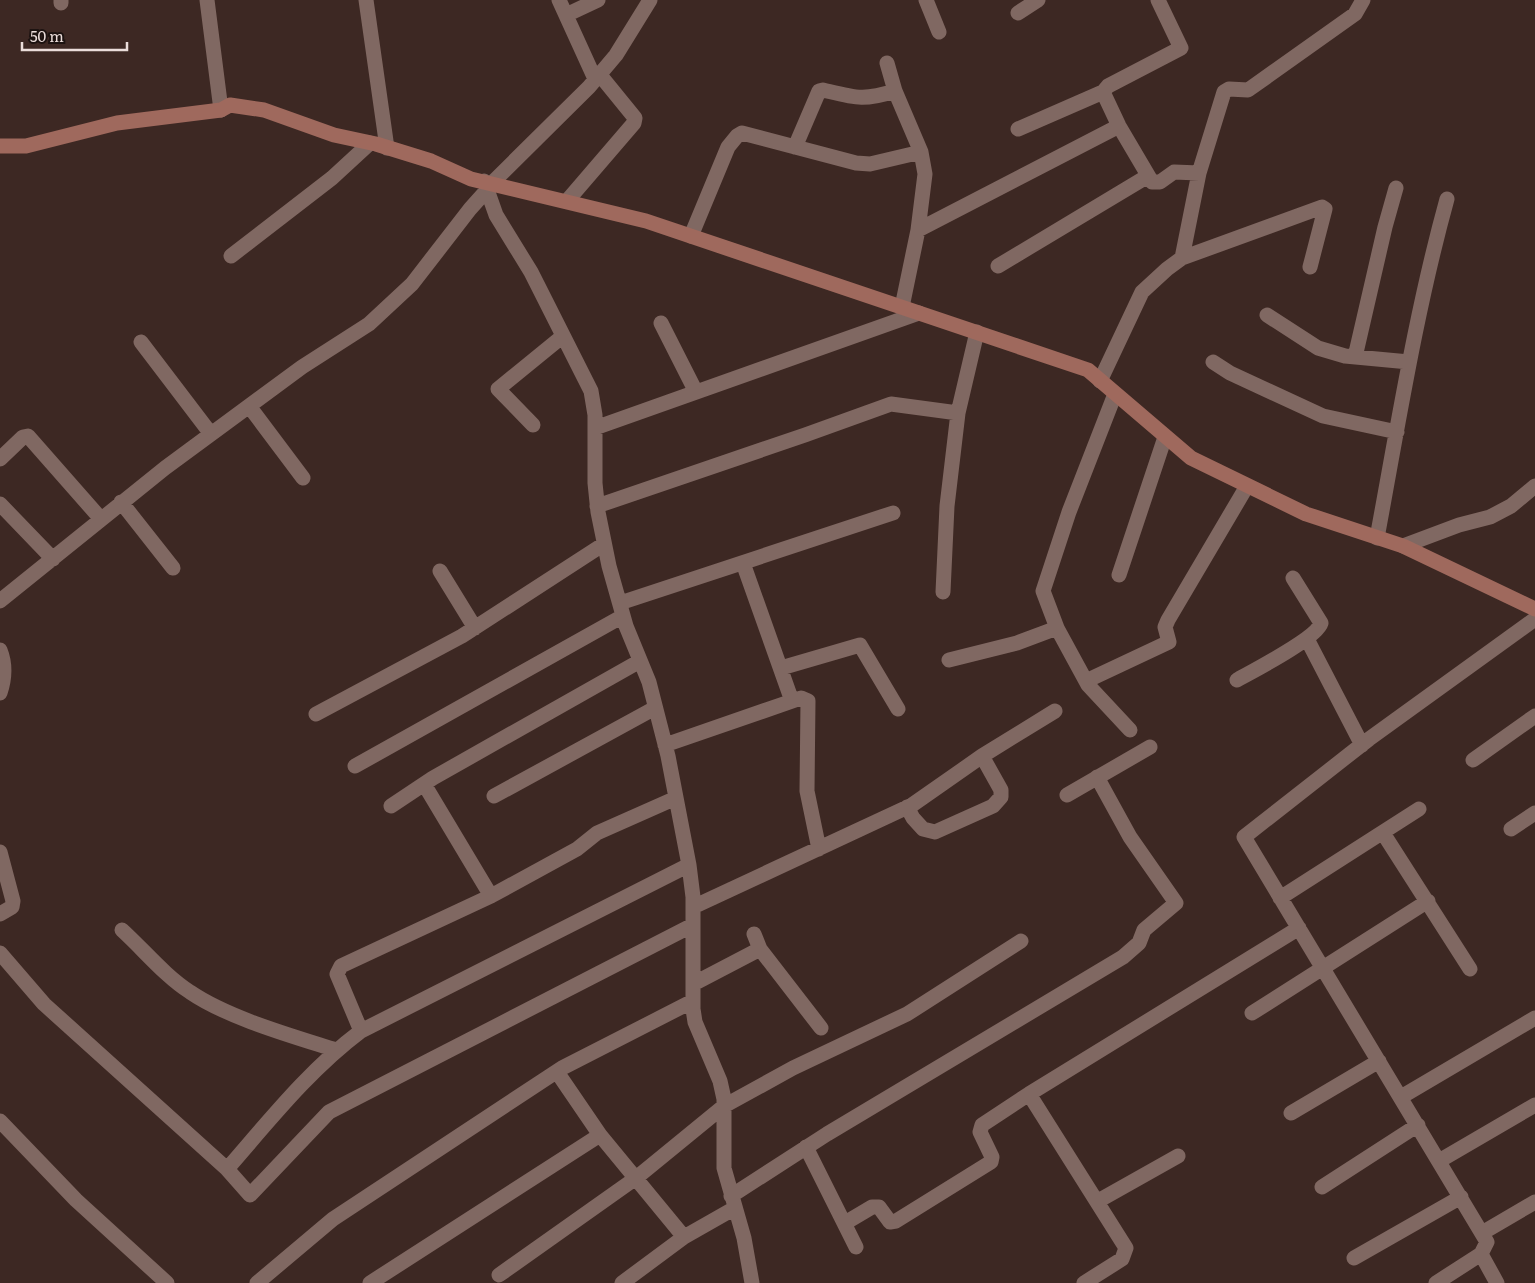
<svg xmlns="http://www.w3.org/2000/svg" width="1535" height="1283" font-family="Literata,serif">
<rect width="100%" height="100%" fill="#3d2823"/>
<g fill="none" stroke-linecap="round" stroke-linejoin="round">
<path stroke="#806862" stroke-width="15" d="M61 0V3
M207 0 221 110
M366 0 387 148
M559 0 595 79
M926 0 939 32
M1158 0 1181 48 1108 86 1103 92 1119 126 1152 182H1160L1174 172 1199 173
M1018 13 1038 0
M566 15 598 0
M887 63 895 91 921 152 925 174 918 230 902 307
M1018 129 1103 92
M795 147 819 91 823 90C856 98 863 101 895 91
M484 181 496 215 531 272 591 391 595 415V483L598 512 609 566 626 626 649 682 668 756 689 865 693 897V1009L695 1022 720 1081 724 1099V1168L744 1238 752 1283
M493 182 589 87 616 55 650 0
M567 201 634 123 635 118 600 75
M918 230 1119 126
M691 236 728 147 737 136 742 133 856 163 870 164 921 152
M231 256 332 178 370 143
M1182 258 1199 173 1224 92 1229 89 1248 90 1355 14 1363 0
M998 266 1148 176
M1267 315 1318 348 1345 356 1409 362
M661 323 696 392
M141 342 211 434
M1355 357 1385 227 1396 188
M1213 362 1230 373 1323 416 1397 432
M1100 381 1142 292 1167 269 1182 258 1322 207 1325 209 1310 267
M1115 394 1069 512 1043 591 1057 628 1088 685 1130 730
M249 406 303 478
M533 425 498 389 563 336
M595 428 919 313
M0 459 23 437 28 436 101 519
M121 502 173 568
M0 504 53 559
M597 506 805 435 891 404 958 413
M1377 538C1398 425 1416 311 1447 199
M1403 546 1459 525 1490 517 1511 506 1535 486
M743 563 792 701
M440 571 475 628
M1119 575 1165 437
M943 592 947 506 958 413 977 332
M0 601 165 468 302 367 369 324 412 284 470 209 487 190
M620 603 893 513
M1307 639 1362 745
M0 650C6 665 5 678 0 693
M949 660 1017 643 1057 628
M781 668 860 645 898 709
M1237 680C1253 671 1317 638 1321 623L1293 578
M1086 681 1169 642 1165 627 1168 620 1247 486
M316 714 462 636 604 544
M665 745 801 698 808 701 807 791 819 849
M1473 760 1535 716
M355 766 623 616
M424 784 491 896
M1067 795 1150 747
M494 796 655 708
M391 806 433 778 640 661
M907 807 913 818 923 829 935 832 993 806 1001 797V790L982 756
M1511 829 1535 813
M1383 833 1470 969
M0 852 13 901 12 907 0 914
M1280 898 1419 809
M693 907 912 805 982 756 1055 711
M122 930C144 950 165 976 190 992 228 1018 292 1036 336 1050
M754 934 760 949 821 1028
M0 953 44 1004 227 1169 250 1195 329 1112 693 925
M693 984 760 949
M1252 1013 1428 901
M361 1031 337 974 341 966 491 896 577 849 597 833 676 798
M557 1072 600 1135 684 1237
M1029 1094 1126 1248 1122 1259 1084 1283
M1401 1097 1535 1018
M1291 1113 1379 1061
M0 1121 76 1200 167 1283
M806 1147 856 1247
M1439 1161 1535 1105
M227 1169C269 1121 309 1070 361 1031L689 865
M1322 1187 1418 1125
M731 1196 827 1134 1123 957 1139 943 1144 930 1176 903 1130 837 1097 777
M1098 1201 1178 1156
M845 1223 872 1207H879L890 1222 896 1221 991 1162 992 1157 980 1132 982 1125 1029 1094 1299 928
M1482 1233 1535 1202
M1481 1254 1497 1283
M1354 1258 1461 1197
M499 1275 636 1178 724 1106 793 1068 907 1014 1021 941
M257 1283 333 1219 562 1068 693 1001
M370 1283 600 1135
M622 1283 684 1237 735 1208
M1436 1283 1481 1254 1487 1242 1244 837 1369 739 1535 619"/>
<path stroke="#9f695d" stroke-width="15" d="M0 146H26L117 123 221 110 230 105 264 110 334 135 376 144 431 161 471 179 646 221 1088 370 1191 458 1306 514 1403 546 1535 609"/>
</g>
<path d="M22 42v8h105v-8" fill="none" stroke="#ebddda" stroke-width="2.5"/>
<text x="30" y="42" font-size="15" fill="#ebddda" stroke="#1d1311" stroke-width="4" paint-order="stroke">50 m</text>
</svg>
